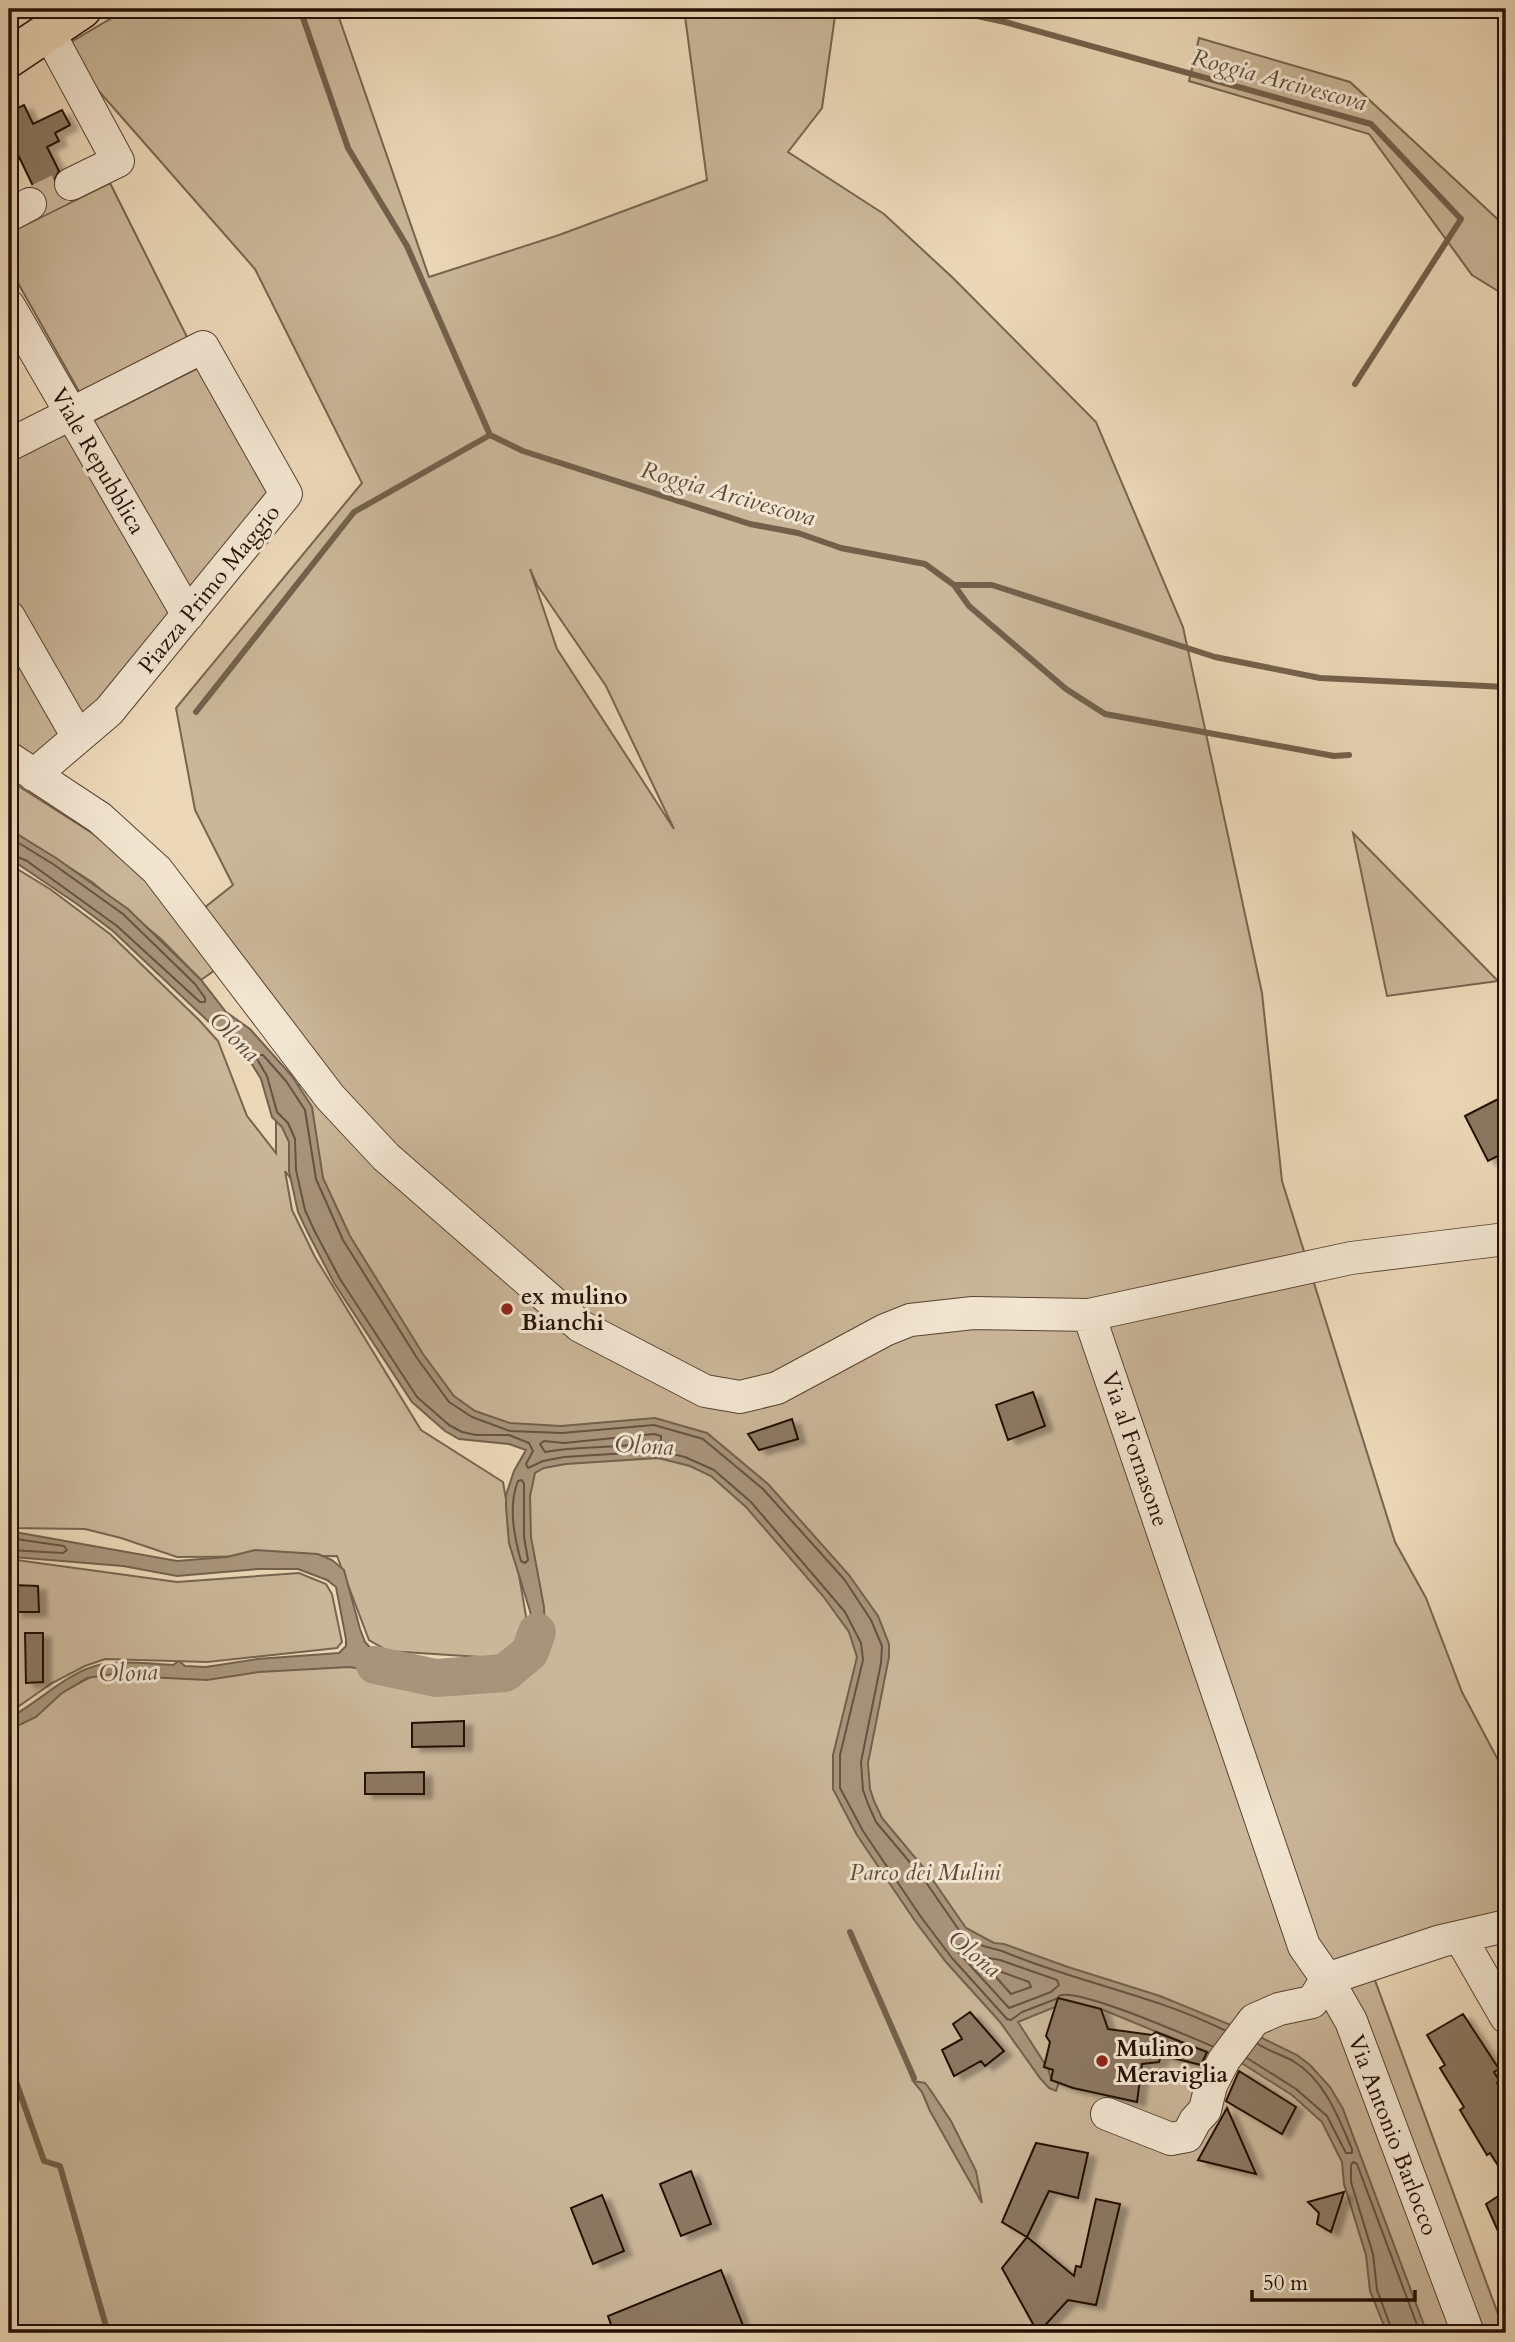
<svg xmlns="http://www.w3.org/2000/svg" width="1515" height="2342" font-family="Cardo,serif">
<defs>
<filter id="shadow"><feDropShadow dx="8" dy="4.5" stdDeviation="2" flood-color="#0004"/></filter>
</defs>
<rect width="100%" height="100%" fill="#ecd8b8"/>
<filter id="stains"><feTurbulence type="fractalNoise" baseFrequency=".00286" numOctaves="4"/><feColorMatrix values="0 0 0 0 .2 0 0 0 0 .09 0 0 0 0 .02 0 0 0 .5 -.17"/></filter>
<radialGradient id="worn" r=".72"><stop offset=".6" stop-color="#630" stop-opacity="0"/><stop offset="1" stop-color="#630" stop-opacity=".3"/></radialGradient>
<path fill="#cab699" stroke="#77644e" stroke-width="2" fill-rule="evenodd" d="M127 9H336L429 277 559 235 707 180 684 9H836L822 108 788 152 884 214 953 278 1096 422 1183 627 1262 993 1282 1181 1395 1542 1426 1598 1462 1692 1506 1775V1939L1373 1975 1505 2333H9V1728L34 1708 103 1670 148 1673 364 1651 431 1668H475L522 1650 535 1629 517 1501 534 1449 411 1394 349 1256 285 1171 292 1210 315 1257 421 1430 503 1482 526 1616 522 1641 496 1658 388 1651 369 1640 337 1556 177 1557 121 1538 85 1529 9 1528V864L50 889 110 934 199 1020 218 1041 247 1116 276 1153V1101L318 1072 199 912 233 885 195 810 176 708 362 483 255 269 61 48ZM530 569 537 585 606 686 674 829 557 649Z
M1199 38 1350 82 1506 227V296L1472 275 1369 134 1189 81Z
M110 183 189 341 81 395 9 267V233Z
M198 368 269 490 190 590 93 421Z
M67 430 175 614 102 702 80 720 9 594V459Z
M9 632 68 733 34 765 9 747Z
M9 780 92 833 146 874 222 965 201 980 161 939 92 882 9 829Z
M1353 833 1498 981 1387 996Z
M9 1559 177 1582 299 1573 326 1584 332 1594 342 1642 337 1648 207 1662 105 1659 85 1666 52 1683 9 1713Z"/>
<path fill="#a8947b" stroke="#73604b" stroke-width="2" d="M9 829 56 858 128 909 201 980 226 1012 250 1029 292 1076 312 1107 323 1178 350 1236 423 1354 454 1396 475 1411 510 1423 561 1426 655 1418 707 1433 768 1484 849 1575 878 1616 889 1644V1657L868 1763 870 1789 874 1801 882 1818 928 1873 966 1928 994 1943 1004 1944 1068 1967 1160 1996 1260 2037 1297 2055 1310 2065 1330 2087 1343 2109 1427 2333H1387L1370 2291 1366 2255 1344 2184 1342 2162 1322 2122 1292 2095 1232 2057 1213 2055 1101 2009 1066 2000 1060 2005 1018 2022 1045 2064 1044 2067 1048 2068 1051 2079 1059 2082 1056 2091 1049 2088 1040 2078 1000 2022 946 1962 915 1921 857 1835 833 1789V1755L857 1657 849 1632 823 1596 746 1507 711 1476 690 1466 658 1458 566 1464 544 1468 535 1473 530 1496 531 1537 544 1607 545 1635 542 1651 532 1665 497 1674 442 1676 403 1675 349 1667 259 1672 207 1680 147 1677 119 1673 87 1678 62 1693 36 1717 9 1730V1718C40 1702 67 1671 103 1664 125 1660 151 1664 173 1665L179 1661 185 1666 206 1667 257 1659 339 1653 346 1646V1639L336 1587 327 1580 298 1569H258L177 1576 123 1566 13 1557H9V1531L177 1561 227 1557 255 1550 318 1554 332 1560 344 1570 360 1629 365 1642 373 1651 404 1662 497 1660 518 1653 531 1633 532 1621 530 1611 509 1543 506 1507V1495L514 1471 526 1450 509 1444 459 1439 445 1431 412 1402 334 1283 308 1233 298 1212 289 1171V1142L282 1127 272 1117 261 1079 250 1061 113 931 77 904 9 858Z
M913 2081 925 2083 929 2088 951 2121 976 2171 982 2203 930 2111 922 2092Z"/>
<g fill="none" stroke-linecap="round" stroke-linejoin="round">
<path stroke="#665240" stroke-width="2" d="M9 837 53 864 123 914 195 984 205 998V1002H200L117 926 27 861 9 853
M654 1434 661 1436V1441C623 1449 581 1445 545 1452L540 1444 544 1441 564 1443Z
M522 1480 524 1484V1537L528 1560 525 1563 521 1561C514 1536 508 1506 518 1481Z
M9 1538 64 1546 67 1550 63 1553 9 1550
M959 1945 989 1958 1000 1960 1057 1980 1059 1985 1051 1992 1009 2008 958 1952 956 1948Z
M995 1971H999L1029 1982 1031 1987 1011 1994 995 1976Z
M1059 1996C1075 1986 1190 2037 1212 2046
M1056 1999 1022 2012 1011 2020 1007 2019 952 1958 921 1917 863 1831 840 1788V1755L863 1660 861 1643 845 1612 751 1502 714 1470 685 1457 659 1451 564 1457 543 1461 528 1468 526 1464 533 1451 529 1443 509 1435H476L462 1432 449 1425 417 1397 340 1279 314 1230 305 1210 296 1170 295 1139 288 1123 277 1112 267 1076 257 1059 258 1055H263L286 1081 305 1110 316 1179 343 1240 417 1358 449 1402 472 1417 510 1431 562 1433 654 1425 703 1439 763 1489 844 1579 871 1620 882 1646 881 1663 861 1762 863 1790 868 1804 876 1822 923 1878 961 1933 983 1946 1002 1951C1075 1982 1154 1995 1224 2030
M1247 2058 1296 2089 1327 2116 1346 2153H1352V2149C1338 2117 1325 2080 1293 2061 1282 2055 1269 2051 1258 2044
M1393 2333 1377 2290 1373 2254 1351 2182V2165L1353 2162 1357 2164 1420 2333"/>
<path stroke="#73604b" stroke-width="6" d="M300 9 348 148 407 246 490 435
M945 9 1005 22 1371 124 1461 219 1355 384
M954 585H992L1215 657 1320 678 1506 687
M196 712 354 512 490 435 523 451 750 524 798 533 841 548 925 564 954 585 969 606 1066 689 1105 714 1334 756 1349 755
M850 1932 914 2078
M9 2062 44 2161 60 2166 108 2333"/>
<path stroke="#a8947b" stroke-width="38" d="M375 1665 436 1678 505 1673 530 1652 537 1632"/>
</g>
<path fill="#8c7862" stroke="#241104" stroke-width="2" filter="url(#shadow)" d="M24 105 33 124 62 110 70 125 55 133 59 141 47 147 59 171 53 183 58 196 48 202 46 195 40 189 33 186 9 136V112Z
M1506 1095V1152L1488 1161 1465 1116Z
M1033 1392 1045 1426 1008 1440 996 1405Z
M792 1419 798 1439 759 1450 748 1434Z
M13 1585 38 1586 39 1612H15Z
M25 1633H43V1682L26 1683Z
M464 1721V1746L412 1747V1723Z
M424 1772V1794H365V1773Z
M1058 1998 1101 2009 1108 2029 1152 2035 1156 2032 1207 2052 1201 2065 1161 2055 1159 2062 1142 2064 1137 2102 1073 2088 1051 2080 1053 2070 1044 2067 1050 2042 1046 2036Z
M970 2012 1004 2051 985 2066 981 2061 954 2076 942 2050 962 2039 953 2024Z
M1463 2014 1499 2069 1494 2072 1500 2082 1497 2083 1506 2098V2178L1490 2153 1487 2155 1460 2110 1464 2107 1440 2068 1445 2065 1427 2035Z
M1239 2071 1296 2107 1282 2134 1226 2101Z
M1227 2108 1256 2174 1198 2160Z
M1036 2143 1088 2153 1078 2198 1049 2191 1027 2237 1002 2222Z
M691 2171 711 2224 681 2236 660 2184Z
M1506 2191V2249L1486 2204Z
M1344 2192 1331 2232 1317 2224 1319 2213 1308 2202Z
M602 2195 624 2251 593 2264 571 2208Z
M1096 2199 1120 2204 1096 2305 1068 2300 1038 2333 1002 2268 1027 2237 1074 2276 1076 2266 1081 2267Z
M721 2270 746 2333H614L608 2316Z"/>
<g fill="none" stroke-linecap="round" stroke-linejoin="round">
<path stroke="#ceba9d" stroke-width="32" stroke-dasharray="32 16" stroke-linecap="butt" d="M30 204 71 184"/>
<defs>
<path id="minor" d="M48 31 118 161 71 184
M9 215 30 204
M9 306 188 615
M9 445 203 347 286 494 109 711 34 775
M9 617 78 737
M9 758 100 818 157 870 330 1097 386 1157 580 1326 705 1391 740 1397 777 1388 885 1330 910 1320 973 1313 1089 1315 1351 1258 1506 1239
M1089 1315 1304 1946 1327 1979 1351 2021 1468 2333
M1460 1937 1506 2017
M1327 1979 1441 1941 1506 1926
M1107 2114 1171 2139 1187 2136 1195 2121 1205 2110 1211 2085 1224 2060 1254 2020 1279 2009 1312 2002 1327 1979"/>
<path id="major" d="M9 58 82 9"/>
</defs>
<use href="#minor" stroke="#564331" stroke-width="34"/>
<use href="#major" stroke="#241104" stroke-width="41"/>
<use href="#minor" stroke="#f3e6d1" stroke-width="32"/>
<use href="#major" stroke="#ecd8b8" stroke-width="38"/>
</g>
<g fill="#8f2418" stroke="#f3e6d1" stroke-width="2.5">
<circle cx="507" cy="1309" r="7"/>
<circle cx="1102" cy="2061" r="7"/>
</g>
<g text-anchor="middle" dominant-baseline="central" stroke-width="6" stroke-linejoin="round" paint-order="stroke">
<g font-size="23" fill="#241104" stroke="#f3e6d1">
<text transform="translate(98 461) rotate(60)">Viale Repubblica</text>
<text transform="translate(209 589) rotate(-51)">Piazza Primo Maggio</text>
<text transform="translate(1135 1449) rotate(71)">Via al Fornasone</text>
<text transform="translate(1393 2135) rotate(69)">Via Antonio Barlocco</text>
</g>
<g font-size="23" font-weight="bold" fill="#241104" stroke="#f3e6d1" text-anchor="start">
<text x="521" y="1296">ex mulino<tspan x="521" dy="26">Bianchi</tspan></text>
<text x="1116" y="2048">Mulino<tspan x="1116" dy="26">Meraviglia</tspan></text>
</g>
<g font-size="23" font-style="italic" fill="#5e4b38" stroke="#f3e6d1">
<text x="925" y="1872">Parco dei Mulini</text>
</g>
<g font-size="24" font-style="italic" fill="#5f4c3a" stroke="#f3e6d1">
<text transform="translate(1279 80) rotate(15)">Roggia Arcivescova</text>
<text transform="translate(728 494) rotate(16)">Roggia Arcivescova</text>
<text transform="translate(234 1037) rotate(44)">Olona</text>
<text transform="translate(644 1446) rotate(3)">Olona</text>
<text transform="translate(128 1673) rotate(-2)">Olona</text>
<text transform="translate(974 1954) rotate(39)">Olona</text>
</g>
</g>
<rect width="1515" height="2342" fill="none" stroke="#ecd8b8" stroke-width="35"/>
<rect x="10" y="10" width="1494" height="2321" fill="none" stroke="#241104" stroke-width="3.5"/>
<rect x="18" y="18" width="1480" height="2307" fill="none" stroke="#241104" stroke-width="2"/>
<path d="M1252 2290v10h163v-10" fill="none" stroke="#241104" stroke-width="3.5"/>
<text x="1263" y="2290" font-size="21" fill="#241104" stroke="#f3e6d1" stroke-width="5" paint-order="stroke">50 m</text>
<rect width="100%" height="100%" filter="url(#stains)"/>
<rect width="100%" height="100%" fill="url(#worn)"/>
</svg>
